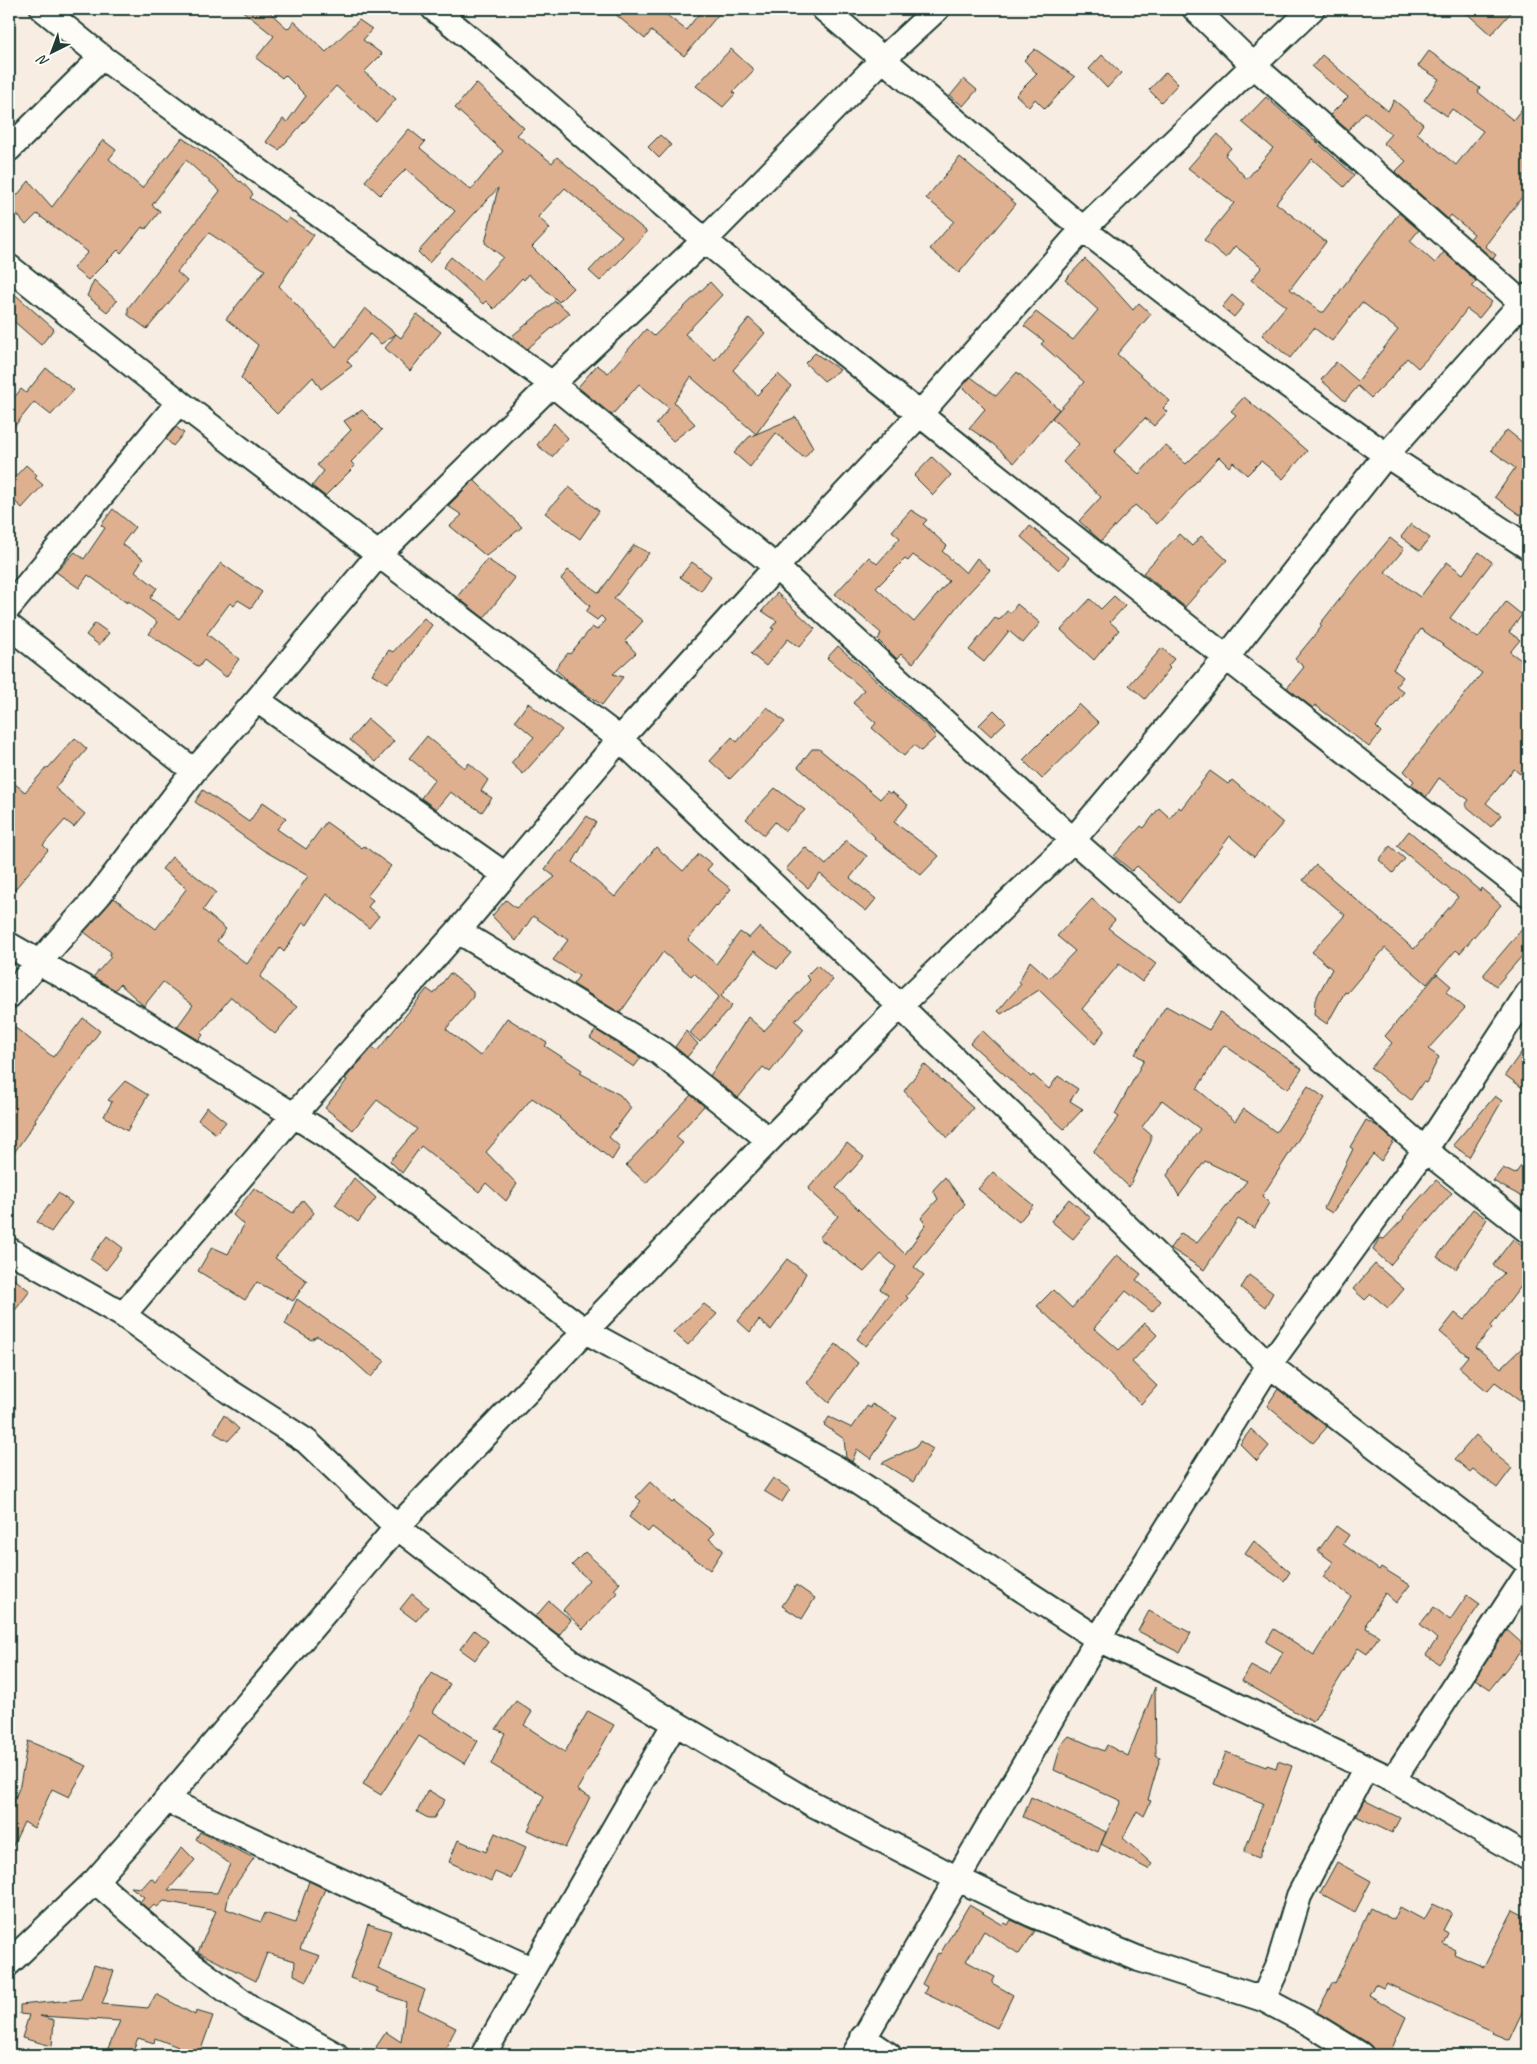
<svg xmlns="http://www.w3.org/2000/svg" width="1537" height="2064" font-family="Caveat,sans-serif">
<rect width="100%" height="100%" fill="#f7ede2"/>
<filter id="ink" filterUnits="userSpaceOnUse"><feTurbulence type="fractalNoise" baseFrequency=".02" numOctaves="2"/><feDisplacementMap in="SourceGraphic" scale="10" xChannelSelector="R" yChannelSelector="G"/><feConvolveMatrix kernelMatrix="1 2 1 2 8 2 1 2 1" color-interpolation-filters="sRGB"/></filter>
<g filter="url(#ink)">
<path fill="#deb08f" stroke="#1f3d34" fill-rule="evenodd" d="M240 9H266L288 29 294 21 326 52 359 20 372 29 363 40 382 54 364 72 396 99 376 122 336 86 279 150 266 142 283 119 287 122 306 96 285 75 282 78 256 58 274 36Z
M609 9H659L686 30 703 9H723L684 56 651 31 645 39Z
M1462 9H1514L1491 35Z
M731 49 754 70 733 92 735 94 723 107 696 86Z
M1035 49 1075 77 1045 109 1035 99 1029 107 1016 95 1037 74 1024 60Z
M1429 51 1480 88 1478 92 1513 120 1528 101V189L1485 246 1496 255 1493 259 1470 239 1474 234 1451 215 1448 219 1395 172 1406 161 1383 143 1391 134 1365 112 1348 130 1330 115 1348 97 1312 67 1322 55 1388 111 1394 100 1423 124 1417 133 1456 165 1483 131 1452 109 1447 116 1424 100 1439 79 1418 66Z
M1102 55 1121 73 1107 88 1089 69Z
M1166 72 1178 84 1161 102 1149 90Z
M964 79 977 90 963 106 950 96Z
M476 83 524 128 517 135 552 163 557 157 647 232 600 281 589 271 622 236 565 188 538 217 550 228 532 247 573 288 559 302 528 274 524 280 522 278 494 309 486 301 483 304 443 267 451 257 481 281 503 257 485 243 498 188 429 263 418 252 455 211 406 169 380 195 365 181 409 129 425 142 420 148 471 190 503 151 455 108Z
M1266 97 1354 175 1344 187 1312 159 1276 203 1326 242 1290 289 1321 312H1324L1399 213 1419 230 1410 241 1435 263 1444 252 1476 281 1472 286 1492 302 1479 318 1467 309 1439 346 1418 368 1407 358 1391 378 1371 398 1358 386 1345 401 1321 380 1336 362 1358 381 1398 330 1362 302 1332 341 1314 328 1290 358 1262 335 1286 306 1251 280 1262 267 1235 246 1226 258 1204 240 1234 203 1188 168 1218 134 1231 148 1225 155 1247 179 1273 148 1242 122Z
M660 135 671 145 659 158 648 147Z
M182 138 214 159 240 182 241 181 253 194 250 198 286 222 289 218 314 235 279 286 336 347 365 308 396 334 381 344 370 334 347 361 352 366 321 389 313 377 277 414 241 378 258 345 226 319 265 270 209 233 177 272 187 281 147 329 128 315V308L220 191 186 160 152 205 160 211 146 229 142 227 121 253 118 250 88 280 73 268 88 252 37 214 26 225 9 205 29 181 52 207 103 140 116 150 109 159 142 188Z
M960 157 1016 204 959 273 930 249 954 221 926 198Z
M1085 259 1098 271 1133 310 1139 303 1151 314 1117 354 1170 401 1163 408 1167 412 1154 426 1145 418 1114 452 1139 474 1165 445 1186 464 1236 415 1231 411 1244 397 1307 451 1283 479 1261 461 1247 475 1233 462 1229 467 1219 457 1157 524 1135 505 1101 541 1079 521 1101 497 1063 462 1079 444 1052 418 1084 382 1041 344 1044 341 1024 326 1036 312 1073 340 1098 310 1065 280Z
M94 280 117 301 107 312 87 296Z
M710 282 722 295 685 334 715 360 749 318 765 333 733 370 757 395 778 374 791 386 756 434 691 377 674 402 695 424 673 441 656 424 669 408 639 384 612 415 578 387 597 365 608 373 646 329 654 336Z
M9 289 54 329 41 345 9 317Z
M1232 295 1244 305 1234 317 1222 307Z
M555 301 570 313 527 349 512 336Z
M417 314 441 332 410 371 385 348 396 334 401 338Z
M815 353 840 370 824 381 805 363Z
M46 368 74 390 51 415 34 402 9 433V404L21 389 26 393Z
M1017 372 1059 409 1014 463 993 444 969 428 985 409 962 386 971 377 996 396Z
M362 410 382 430 351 462 355 466 325 496 312 486 324 471 317 465 351 430 344 421Z
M796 417 813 447 804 458 776 433 750 467 734 453 749 437Z
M554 423 568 438 552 457 537 445Z
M176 427 184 433 173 446 166 439Z
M1507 430 1528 447V503L1520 515 1495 497 1515 468 1491 450Z
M932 457 951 475 933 495 914 476Z
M26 465 37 475 35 478 43 485 22 508 9 496V483Z
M474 480 522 527 486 556 450 526 462 515 448 506Z
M569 487 599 511 580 539 545 513Z
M113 509 135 527 122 544 143 559 135 571 157 588 150 598 179 619 221 563 262 592 251 608 238 600 234 606 230 603 207 634 239 659 226 677 204 660 199 667 149 634 157 622 128 601 127 603 88 575 79 588 56 572 75 552 84 559 105 528 101 525Z
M911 510 927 520 923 524 947 546 942 551 966 573 977 558 990 570 962 600 913 663 901 654 897 659 878 640 881 633 835 594 869 557 877 564 900 538 892 531ZM913 555 949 581 914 622 876 588 905 559 908 561Z
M1411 524 1430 538 1420 551 1401 537Z
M1030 526 1069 558 1059 570 1021 537Z
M1179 534 1192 546 1201 536 1227 560 1185 607 1143 573Z
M1390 538 1404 549 1385 572 1420 597 1447 562 1463 574 1479 552 1492 562 1450 618 1478 638 1506 602 1522 615 1509 632 1520 640 1510 652 1528 665V764L1520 774 1514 769 1486 803 1501 815 1491 827 1465 805 1469 800 1439 778 1426 797 1411 785 1414 781 1404 771 1482 673 1421 629 1393 669 1403 677 1396 686 1404 692 1376 727 1381 732 1369 747 1315 705 1313 708 1287 688 1304 667 1295 659 1322 626 1320 624 1355 580Z
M634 545 649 553 614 599 643 621 625 641 636 653 613 674 623 677 602 705 574 686 555 669 568 653 570 654 592 627 597 630 605 620 601 616 597 620 586 612 590 606 561 579 568 570 599 593Z
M487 559 515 578 484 618 457 597Z
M692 562 711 576 701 591 680 577Z
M777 593 815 629 799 647 788 639 766 666 751 654 774 629 771 628 777 621 762 611Z
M1114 596 1125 606 1110 622 1119 630 1094 660 1061 630 1090 599 1101 609Z
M1017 604 1040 623 1023 643 1009 631 984 662 969 650 995 618 999 620 1007 611 1011 613Z
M424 618 432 625 403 666 387 683 372 674 389 650 393 652Z
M95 623 109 633 99 645 86 635Z
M838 646 929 728 936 737 921 751 914 745 904 756 872 728 876 723 853 703 864 690 827 658Z
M1162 648 1174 659 1168 666 1170 668 1145 699 1129 685Z
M528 703 562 730 523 774 511 763 534 737 515 721Z
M1079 704 1099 723 1042 779 1023 760Z
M767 707 785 722 730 779 710 761 732 737 737 742Z
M994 710 1006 722 991 736 979 725Z
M368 719 394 741 376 762 350 740Z
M427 736 465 768 469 763 488 780 481 791 492 798 482 812 450 792 436 809 421 798 435 779 409 758Z
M75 738 87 749 55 788 85 814 74 827 65 820 43 845 48 850 9 896V779L25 792 47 767 48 768Z
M812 749H819L880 799 887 791 890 794 892 792 908 805 894 822 939 856 921 875 874 838 875 837 848 811 798 767Z
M1210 771 1228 784 1232 780 1283 823 1254 857 1230 836 1179 903 1137 866 1132 871 1114 856 1141 826 1144 828 1159 808 1170 818 1179 807 1181 809Z
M775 788 805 810 785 831 775 822 764 835 746 819Z
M203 790 249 822 263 802 286 818 277 829 306 849 326 822 362 848 364 846 391 866 367 896 373 900 368 907 379 916 369 928 327 894 307 925 303 922 284 952 280 948 260 977 297 1007 275 1034 231 997 201 1033 203 1035 199 1040 177 1027 193 1005 163 982 144 1006 120 984 115 990 93 977 111 957 109 955 111 952 84 932 114 898 156 929 187 888 162 869 172 857 216 892 203 910 226 929 217 941 247 964 308 876 263 850 195 802Z
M587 816 596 822 573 862 615 897 656 847 683 871 699 854 712 864 707 870 731 889 717 906 716 905 688 940 716 964 740 932 749 938 759 927 791 953 777 969 754 951 721 996 732 1006 700 1042 690 1033 719 997 694 973 691 976 663 952 620 1013 573 984 579 976 553 960 568 940 533 916 516 941 492 916 506 900 516 908 555 877 545 869 559 850 561 851Z
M1409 831 1480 891 1481 888 1501 905 1460 953 1456 950 1427 984 1385 948 1347 993 1345 992 1327 1024 1314 1015 1315 1000 1332 969 1312 952 1345 915 1303 880 1316 865 1414 949 1458 897 1397 846Z
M846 840 867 856 850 878 876 899 866 911 820 874 808 888 786 869 805 847 826 865Z
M1390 846 1405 859 1393 873 1379 860Z
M1092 899 1115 920 1108 928 1156 964 1142 982 1119 964 1082 1009 1105 1030 1095 1044 1039 990 1001 1014 998 1011 1021 984 1019 981 1030 961 1049 978 1075 951 1057 936Z
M1528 922V949L1496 986 1484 976V974Z
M817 965 833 980 795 1021 804 1029 770 1072 763 1067 738 1098 710 1076 748 1017 764 1031 810 980 806 976Z
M450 973 473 991V997L446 1029 480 1056 507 1018 547 1043 545 1046 582 1070 580 1073 620 1095 631 1108 609 1137 620 1147 612 1160 559 1118 560 1117 532 1098 486 1152 517 1184 506 1201 486 1183 479 1192 421 1146 402 1173 390 1161 417 1129 377 1100 353 1130 325 1108 347 1080 345 1079 349 1074 372 1048 377 1051 427 989 434 994Z
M1437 974 1451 986 1446 992 1465 1008 1428 1049 1439 1057 1426 1083 1423 1082 1411 1100 1371 1068 1392 1043 1385 1036Z
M1166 1006 1209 1030 1220 1012 1302 1069 1288 1089 1224 1045 1197 1089 1235 1121 1244 1109 1276 1132 1308 1086 1325 1098 1262 1196 1269 1203 1254 1228 1238 1219 1204 1270 1170 1248 1181 1233 1197 1243 1247 1181 1205 1161 1179 1196 1167 1175 1200 1129 1162 1100 1142 1127 1151 1135V1141L1129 1187 1093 1152 1119 1117 1115 1114 1144 1060 1135 1054Z
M83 1018 100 1031 35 1119 36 1121 9 1160V1023L53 1057Z
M596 1030 641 1058 634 1067 590 1038Z
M982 1030 1031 1077 1033 1075 1049 1089 1058 1076 1078 1089 1070 1101 1083 1109 1064 1129 970 1043Z
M686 1031 698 1044 687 1057 675 1047Z
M1528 1043V1092L1505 1075Z
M924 1064 973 1108 948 1138 904 1091Z
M125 1081 148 1095 127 1131 104 1116 112 1102 108 1100Z
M691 1095 704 1106 676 1137 683 1143 646 1183 626 1165Z
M1495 1096 1502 1101 1469 1157 1453 1145Z
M207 1107 226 1122 216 1134 198 1120Z
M1366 1120 1377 1126 1394 1141 1381 1161 1373 1154 1332 1213 1324 1208 1353 1149 1350 1147Z
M847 1143 864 1157 836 1188 905 1254 926 1225 921 1218 938 1199 933 1190 945 1177 965 1204 914 1267 924 1275 906 1296 908 1298 866 1346 857 1339 888 1295 880 1289 896 1267 881 1254 864 1272 819 1238 838 1216 808 1189Z
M1528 1157V1200L1493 1181 1503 1168 1515 1174Z
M993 1172 1033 1205 1019 1222 978 1189Z
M354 1178 376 1198 358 1222 335 1205Z
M1436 1180 1452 1193 1390 1265 1373 1250 1379 1238 1384 1239 1404 1218 1403 1217Z
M254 1188 293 1213 303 1200 314 1213 275 1258 307 1281 293 1301 257 1282 245 1300 198 1271 212 1247 228 1254 244 1225 233 1215Z
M58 1193 72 1203 51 1232 37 1222Z
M1069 1199 1091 1218 1073 1239 1051 1221Z
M1473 1209 1487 1219 1456 1269 1437 1257Z
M107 1236 123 1248 106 1270 90 1259Z
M1513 1239 1528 1251V1277L1491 1326 1492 1328 1476 1347 1501 1368 1528 1342V1406L1495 1382 1487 1391 1459 1367 1468 1356 1440 1332 1455 1313 1464 1320 1504 1273 1493 1265Z
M1117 1255 1141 1274 1136 1280 1161 1301 1152 1312 1126 1291 1094 1328 1119 1350 1145 1323 1157 1335 1132 1362 1157 1386 1141 1404 1037 1306 1053 1290 1072 1308Z
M787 1259 806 1273 790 1304 771 1330 759 1320 750 1332 738 1321Z
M1375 1264 1404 1289 1388 1308 1371 1294 1365 1300 1353 1289Z
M9 1275 30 1291 9 1318Z
M1249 1275 1273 1293 1265 1307 1241 1288Z
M297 1299 385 1361 371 1377 342 1351 317 1336 311 1340 285 1324Z
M704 1304 717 1314 688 1345 673 1332Z
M836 1344 858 1363 829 1403 807 1383Z
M1278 1389 1327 1427 1313 1443 1267 1406Z
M872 1404 897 1418 871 1459 857 1449 852 1462 846 1458 844 1439 824 1425 829 1417 852 1428 867 1406 871 1408Z
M224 1415 239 1429 228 1441 214 1433Z
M1251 1429 1269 1446 1257 1461 1240 1444Z
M1476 1435 1491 1449 1490 1450 1512 1468 1497 1488 1473 1469 1470 1472 1455 1459Z
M920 1441 933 1449 913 1482 882 1463 917 1446Z
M773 1478 790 1489 782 1502 764 1491Z
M650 1482 672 1503 674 1501 715 1533 709 1539 723 1550 710 1570 652 1527 648 1532 629 1517 641 1501 636 1497Z
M1336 1526 1349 1535 1343 1544 1379 1570 1381 1567 1410 1585 1396 1603 1385 1593 1366 1624 1367 1625 1366 1628 1379 1636 1367 1654 1358 1648 1313 1722 1242 1681 1251 1666 1270 1676 1283 1652 1266 1642 1274 1629 1314 1655 1351 1596 1323 1577 1333 1562 1318 1551Z
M1254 1541 1290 1572 1284 1581 1245 1554Z
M585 1552 620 1583 614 1590 618 1593 583 1629 563 1610 589 1580 572 1565Z
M796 1585 815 1598 802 1619 782 1606Z
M412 1594 428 1607 416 1621 400 1609Z
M1467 1595 1480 1604 1439 1664 1426 1655 1437 1639 1420 1624 1434 1607 1450 1620Z
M549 1601 571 1620 559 1635 535 1617Z
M1149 1611 1191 1633 1180 1653 1138 1631Z
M474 1630 488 1641 475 1660 460 1649Z
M1507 1630 1525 1646 1490 1689 1475 1679Z
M432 1673 450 1684 433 1712 478 1741 465 1764 419 1736 381 1795 363 1784Z
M1155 1687 1156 1755 1160 1758 1148 1800 1151 1801 1144 1816 1137 1811 1123 1838 1152 1864 1148 1869 1101 1844 1121 1801 1054 1770 1061 1745 1069 1736 1104 1751 1107 1745 1128 1756Z
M516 1701 532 1712 524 1725 565 1752 588 1711 614 1725 577 1790 590 1797 565 1848 528 1830 544 1796 491 1764 505 1733 496 1729Z
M28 1741 87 1766 69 1797 52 1789 34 1828 24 1822 9 1854V1802L13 1804 20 1785Z
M1226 1752 1266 1767 1267 1765 1276 1768 1278 1761 1292 1766 1259 1858 1244 1852 1263 1803 1214 1784Z
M428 1790 445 1800 434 1818H428L417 1812Z
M1031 1797 1106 1832 1098 1852 1023 1817Z
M1364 1800 1400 1818 1392 1833 1356 1816Z
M200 1832 254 1858 229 1894 226 1909 261 1922 265 1913 295 1923 309 1881 325 1889 300 1949 320 1956 307 1981 294 1975 295 1961 267 1953 256 1981 198 1952 216 1911 164 1901 157 1907 154 1905 149 1910 140 1902 144 1897 131 1887 142 1888 151 1878 156 1882 182 1847 195 1860 168 1890 217 1893 230 1864 196 1839Z
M495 1833 526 1847 511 1879 495 1872 491 1881 449 1862 458 1840 486 1852Z
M1337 1862 1371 1881 1355 1912 1320 1893Z
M1433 1904 1452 1913 1443 1930 1448 1933 1443 1944 1455 1950 1454 1954 1484 1967 1513 1910 1527 1917 1521 1929 1528 1932V2010L1524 2008 1509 2040 1492 2033 1493 2031 1459 2017 1386 1983 1383 1988 1375 1984 1369 1995 1406 2017 1389 2055H1379L1374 2053 1368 2043 1317 2012 1333 1982 1335 1983 1370 1908 1394 1920 1400 1907 1424 1920Z
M969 1905 1003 1925 1005 1923 1008 1925 1011 1920 1035 1931 1019 1954 984 1931 966 1961 995 1977 992 1983 1013 1995 997 2028 924 1993 927 1987 922 1984 932 1964 938 1953 940 1954Z
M368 1924 391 1931 378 1969 425 1990 418 2009 456 2028 442 2055H389L376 2047 386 2032 401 2042 406 2002 376 1991 378 1988 350 1978Z
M94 1965 114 1971 102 2004 148 2008 156 1994 195 2015 196 2011 213 2016 199 2055 155 2038 154 2043 138 2038 131 2055H105L120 2021 40 2016 54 2020 52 2046 22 2038 29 2015 20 2014V2005L81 1999Z"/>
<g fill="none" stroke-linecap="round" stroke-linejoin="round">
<defs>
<path id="minor" d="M43 9 102 57 552 384 776 567 1073 840 1425 1150 1528 1231
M434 9C531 87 623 173 719 252 986 470 1257 682 1528 894
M824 9 1083 229 1243 353 1386 455 1528 547
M1195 9 1253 65 1522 303
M9 149 102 57
M9 267 179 402 620 739 900 1006 1269 1365 1528 1563
M9 607 179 402
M9 626 194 771
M257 700 504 874
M458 931 660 1053 769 1140
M9 945 135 1017 324 1134 587 1332 836 1468 1098 1639 1393 1780 1528 1858
M9 996 99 895 194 771 257 700 379 554 552 384 705 240 884 58 937 9
M9 1250 123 1315 230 1392 306 1441 397 1527 570 1661 809 1802 956 1878 1031 1914 1139 1959 1263 1999 1314 2026 1361 2055
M123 1315 293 1116 458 931 620 739 776 567 919 415 1083 229 1312 9
M1393 1780 1528 1573
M166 1800 531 1969
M95 1881 188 1962 251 2008 336 2055
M9 1963 95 1881 151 1818 397 1527 769 1140 900 1006 1073 840 1226 658 1386 455 1528 296
M1263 1999 1278 1966 1299 1896 1366 1767
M863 2037 889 2055
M483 2055 675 1723
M854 2055 1098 1639 1269 1365 1425 1150 1528 993"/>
</defs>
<use href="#minor" stroke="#1f3d34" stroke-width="28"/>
<use href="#minor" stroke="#fdfcf7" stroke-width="24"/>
</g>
</g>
<rect width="1537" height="2064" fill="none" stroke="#fdfcf7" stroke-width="30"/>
<rect x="15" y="15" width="1507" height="2034" fill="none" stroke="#1f3d34" stroke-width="2" filter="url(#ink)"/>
<g transform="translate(52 52) rotate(222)" stroke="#fdfcf7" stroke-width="4" paint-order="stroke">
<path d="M0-4L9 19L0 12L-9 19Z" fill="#1f3d34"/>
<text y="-8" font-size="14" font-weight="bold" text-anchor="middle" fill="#1f3d34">N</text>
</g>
</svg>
